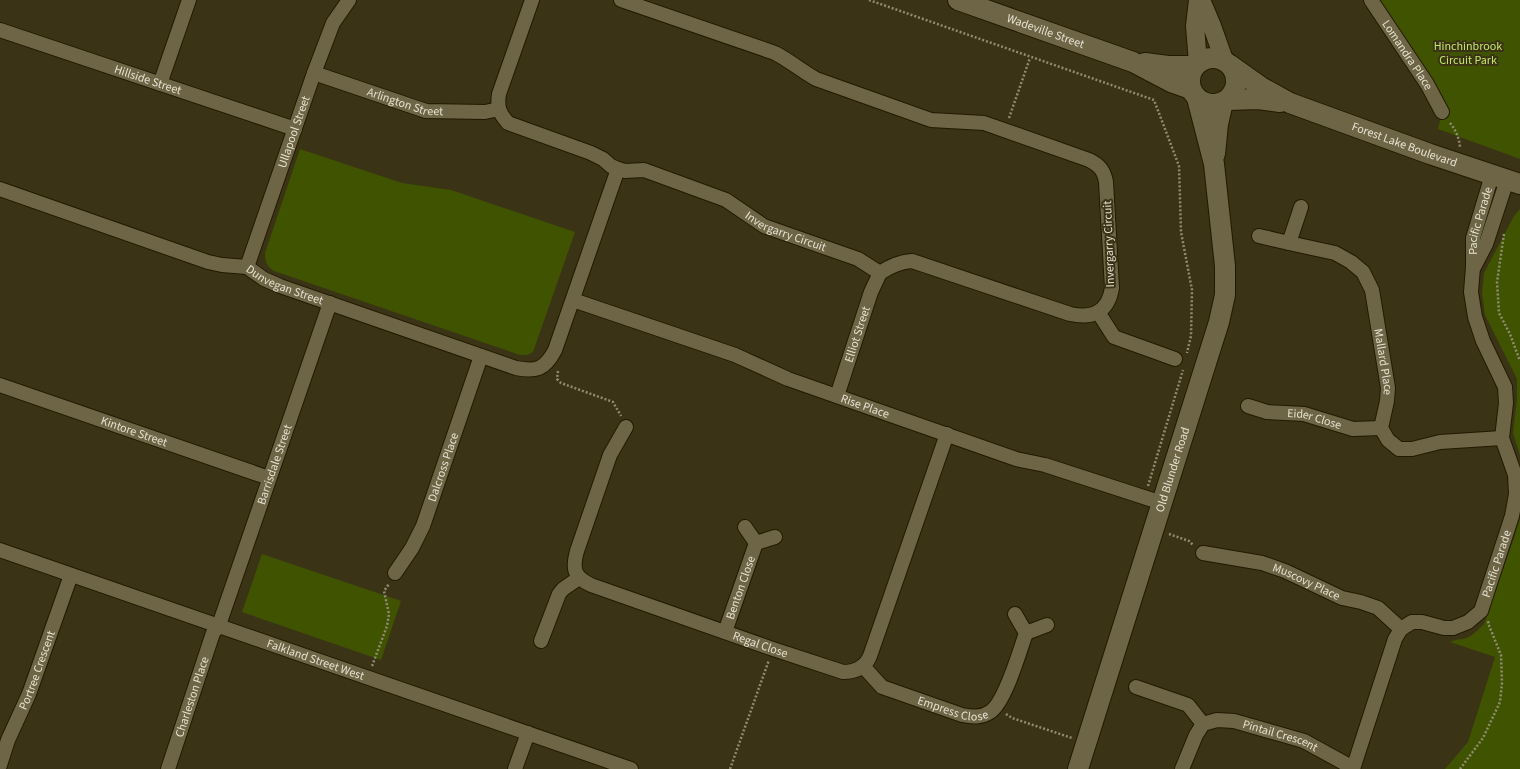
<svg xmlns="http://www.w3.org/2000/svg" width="1520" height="769" font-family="'Source Sans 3',sans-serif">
<rect width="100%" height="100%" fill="#3b3316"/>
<path fill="#405300" d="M1371 0H1520V159L1438 129 1442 112Z
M300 149 402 183 451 190 575 232 533 352 527 355H520L274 271C267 266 265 262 265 253Z
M1520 209V455L1513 433 1517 399V379L1485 315 1482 294 1484 273 1514 216Z
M1520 518V769H1445L1468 742 1495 657 1450 642C1455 640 1458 639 1463 639 1472 637 1478 630 1484 624L1514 538Z
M262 554 401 601 381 660 242 612Z"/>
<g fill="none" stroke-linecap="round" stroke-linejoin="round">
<defs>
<g id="minor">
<path id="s1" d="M532 0 499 94C497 107 499 113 508 123L591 153 603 159 611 166 618 169 625 171 644 170 726 200 764 226 858 259 880 273C890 266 899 262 912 261L1070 314C1093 319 1108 312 1112 288L1106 182C1104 170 1099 165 1089 160L984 123 931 120 816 79C802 71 790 61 775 53L621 0"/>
<path id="s2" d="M1371 0 1427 84 1442 112"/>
<path id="s3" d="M0 30 295 129"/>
<path id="s4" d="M314 73 426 111 485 112 499 109"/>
<path d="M160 84 189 0"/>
<path id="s5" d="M0 189 208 262 222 265 247 267 264 279 280 286 516 368C537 372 545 369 555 350L618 169"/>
<path d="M1259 236 1289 243 1301 207"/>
<path id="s6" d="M1289 243 1335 253 1351 262 1363 272 1372 290 1388 388 1387 401 1381 428 1388 440 1399 449H1412L1440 442 1502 438"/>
<path id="s7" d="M247 267 314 73 333 23 349 0"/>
<path d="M1474 267 1486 244 1507 180"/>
<path id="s8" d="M573 300 735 355 788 379 1016 459 1045 465 1162 503"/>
<path d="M1098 312 1114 337 1175 359"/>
<path id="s9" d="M0 385 269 478"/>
<path id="s10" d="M837 396 871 292 880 273"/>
<path id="s11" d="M1248 406 1267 412 1304 414 1353 429 1381 428"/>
<path id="s12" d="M626 427 610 455 577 551C572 569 574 577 591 585L773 649 843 672C855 672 865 668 870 656L947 434"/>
<path d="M745 527 756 543 775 537"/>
<path id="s13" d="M0 550 631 769"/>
<path id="s14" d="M1203 553 1262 563 1285 571 1342 598 1361 602 1378 608 1401 629"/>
<path id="s15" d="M395 573 412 548 423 526 481 356"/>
<path d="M1015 614 1026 633 1047 625"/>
<path id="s16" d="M725 632 756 543"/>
<path d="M541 641 559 594 563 589 579 578"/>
<path id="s17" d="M863 666 882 687 962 715C972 717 981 718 990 712 1005 703 1020 650 1026 633"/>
<path d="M1136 687 1188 705 1203 724"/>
<path id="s18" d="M0 765 8 740 29 694 71 575"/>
<path id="s19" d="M168 769 213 633 219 625 330 303"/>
<path d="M515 769 528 733"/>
<path id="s20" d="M1182 769 1196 735 1203 724 1217 720 1234 721 1304 741 1353 768"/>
<path id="s21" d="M1353 769 1395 639 1401 629 1412 622H1422L1444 628H1453L1468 622 1481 611 1512 516 1516 494 1515 475 1502 438 1506 403 1505 387 1483 341 1475 317 1471 292 1473 267V238L1492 175"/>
</g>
<path id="tertiary" d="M1198 0 1195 26 1198 63
M1201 0 1212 26 1224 60"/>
<g id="secondary">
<path id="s22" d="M958 0 1133 62 1171 82 1191 89"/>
<circle cx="1213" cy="81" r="23"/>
<path d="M1145 63 1168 66H1195"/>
<path id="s23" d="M1230 65 1261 87 1290 103 1430 154 1520 184"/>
<path d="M1228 100 1258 99 1280 102"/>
<path d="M1215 154 1218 124 1223 102"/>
<path id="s24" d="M1078 769 1219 322 1225 295V266L1214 164 1197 98"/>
</g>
</defs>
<use href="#minor" stroke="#221a00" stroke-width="16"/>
<use href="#tertiary" stroke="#221a00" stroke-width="20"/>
<use href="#secondary" stroke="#221a00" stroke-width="22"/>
<path stroke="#918b74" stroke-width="2.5" stroke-dasharray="2 2" stroke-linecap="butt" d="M869 0 1154 100 1179 166 1181 232 1192 290 1191 336 1187 353
M1009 118 1030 58
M1450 123C1456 130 1459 138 1460 147
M1504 234 1497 282 1499 313 1510 334 1520 361
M558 371 557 379 561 383 613 402 621 416
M1148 486 1183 370
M1169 534 1189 541 1193 545
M372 666 387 626 389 614 384 591 389 584
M1006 714 1012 718 1072 738
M730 769 769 660
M1460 769 1483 738 1500 702 1502 683 1501 655 1488 623 1489 621"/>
<use href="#minor" stroke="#6d6546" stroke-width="14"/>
<use href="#tertiary" stroke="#6d6546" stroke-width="18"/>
<use href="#secondary" stroke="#6d6546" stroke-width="20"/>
</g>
<g text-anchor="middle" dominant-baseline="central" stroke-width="4" stroke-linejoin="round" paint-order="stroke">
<g font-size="12" fill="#e6e1d0" stroke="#3b3316">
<text stroke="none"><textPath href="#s22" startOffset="93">Wadeville Street</textPath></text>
<text stroke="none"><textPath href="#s2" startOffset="66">Lomandra Place</textPath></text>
<text stroke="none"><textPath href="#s3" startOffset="156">Hillside Street</textPath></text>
<text stroke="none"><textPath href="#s4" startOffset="96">Arlington Street</textPath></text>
<text stroke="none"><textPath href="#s7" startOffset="143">Ullapool Street</textPath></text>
<text stroke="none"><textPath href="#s23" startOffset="193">Forest Lake Boulevard</textPath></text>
<text stroke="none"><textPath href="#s21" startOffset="642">Pacific Parade</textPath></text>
<text stroke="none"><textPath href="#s1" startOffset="433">Invergarry Circuit</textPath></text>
<text transform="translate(1109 244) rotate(-92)">Invergarry Circuit</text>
<text stroke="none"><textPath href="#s5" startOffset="302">Dunvegan Street</textPath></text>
<text stroke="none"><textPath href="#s10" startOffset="65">Elliot Street</textPath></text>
<text stroke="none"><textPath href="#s6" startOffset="174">Mallard Place</textPath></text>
<text stroke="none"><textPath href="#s8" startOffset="311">Rise Place</textPath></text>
<text stroke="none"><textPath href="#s11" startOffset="68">Eider Close</textPath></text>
<text stroke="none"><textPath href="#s9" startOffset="142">Kintore Street</textPath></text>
<text stroke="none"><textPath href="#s19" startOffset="323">Barrisdale Street</textPath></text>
<text stroke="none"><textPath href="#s15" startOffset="117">Dalcross Place</textPath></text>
<text stroke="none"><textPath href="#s24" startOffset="314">Old Blunder Road</textPath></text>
<text stroke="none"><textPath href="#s21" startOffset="286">Pacific Parade</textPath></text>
<text stroke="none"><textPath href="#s14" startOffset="108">Muscovy Place</textPath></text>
<text stroke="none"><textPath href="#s16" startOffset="47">Benton Close</textPath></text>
<text stroke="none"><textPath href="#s12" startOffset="355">Regal Close</textPath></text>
<text stroke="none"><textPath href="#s13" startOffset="334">Falkland Street West</textPath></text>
<text stroke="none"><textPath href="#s18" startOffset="102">Portree Crescent</textPath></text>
<text stroke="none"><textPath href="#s19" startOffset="76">Charleston Place</textPath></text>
<text stroke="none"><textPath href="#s17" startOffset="103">Empress Close</textPath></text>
<text stroke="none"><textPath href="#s20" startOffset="130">Pintail Crescent</textPath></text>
</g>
<g font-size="12" fill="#c2e768" stroke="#3b3316">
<text x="1468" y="46">Hinchinbrook<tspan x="1468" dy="14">Circuit Park</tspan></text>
</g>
</g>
</svg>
